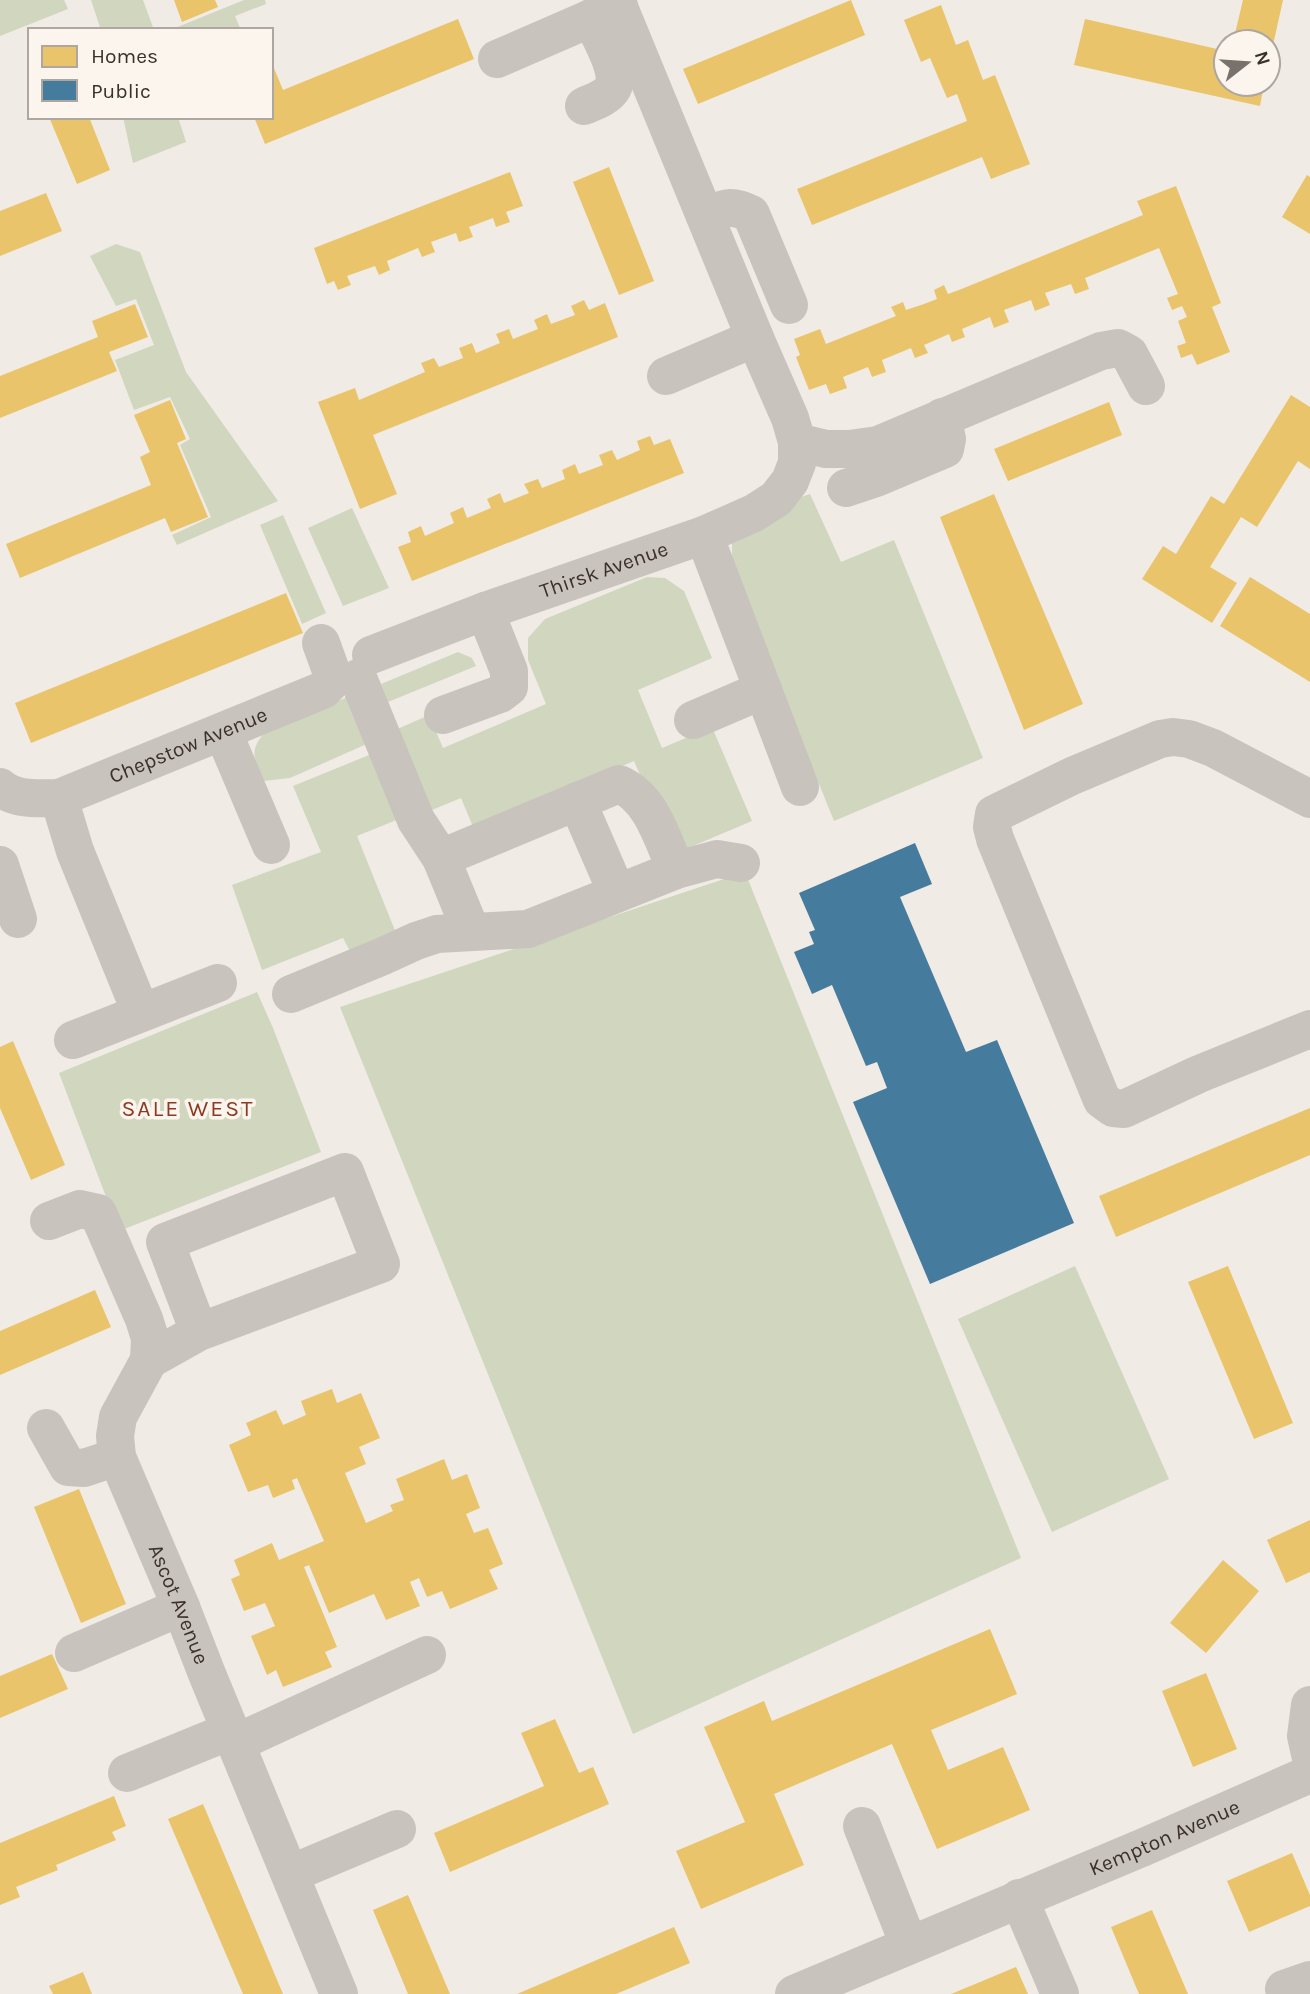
<svg xmlns="http://www.w3.org/2000/svg" width="1310" height="1994" font-family="Karla,sans-serif">
<rect width="100%" height="100%" fill="#f0ebe5"/>
<path fill="#d1d6bf" d="M0 0H64L68 9 0 36Z
M91 0H143L154 30H101Z
M244 0H265L266 4 235 16 241 30H170Z
M123 117H178L186 142 133 163Z
M116 244 140 252 186 372 278 501 177 545 172 535 211 517 180 445 190 439 170 397 134 410 115 360 154 345 136 299 116 306 90 256Z
M810 494 841 562 894 540 983 758 834 821 732 568V540L783 503Z
M352 508 389 588 343 606 308 528Z
M283 515 326 613 302 624 260 525Z
M647 577 665 578 684 591 712 658 638 690 662 748 712 727 752 821 674 854 634 761 474 829 461 798 427 812 393 731 429 715 443 748 546 704 528 660V638L545 619Z
M458 652 472 658 476 666 388 702 381 684Z
M350 696 369 743 290 778 264 781C254 759 248 751 266 731Z
M374 753 399 819 357 836 396 933 351 953 343 938 262 970 232 885 321 852 293 786Z
M745 872 1021 1558 633 1734 340 1007Z
M257 992 273 1028 321 1152 119 1231 59 1073Z
M1075 1266 1169 1479 1052 1532 958 1319Z"/>
<path fill="#e9c46a" d="M174 0H215L218 7 182 22Z
M851 0 865 35 698 104 683 69Z
M1243 0H1283L1269 63 1268 42H1233Z
M941 5 956 45 968 40 983 80 995 75 1030 164 991 179 982 157 812 225 797 189 967 121 957 94 947 98 930 58 921 62 904 20Z
M458 19 474 59 265 144 254 117H271V61L283 90Z
M1085 19 1226 51V84H1264L1260 106 1074 65Z
M49 117H89L110 170 77 184Z
M609 167 654 281 619 295 573 182Z
M510 172 523 206 506 212 510 222 496 227 493 218 469 227 473 237 459 242 456 233 431 242 435 252 422 257 418 248 387 261 390 270 379 275 375 266 347 276 351 285 338 290 334 281 327 284 314 248Z
M1307 175 1310 177V234L1282 217Z
M1176 186 1221 303 1212 307 1230 352 1197 365 1192 354 1181 358 1177 346 1186 343 1178 321 1187 317 1182 306 1172 310 1167 298 1178 294 1159 248 1085 278 1089 289 1075 294 1071 284 1045 293 1050 305 1035 311 1031 300 1004 310 1009 322 994 328 990 317 962 329 965 337 952 342 949 334 924 345 928 353 915 358 911 348 882 360 886 372 872 377 868 367 843 377 847 388 830 394 826 384 809 390 796 357 800 355 794 339 820 329 826 344 896 316 891 307 903 302 906 310 924 304 937 299 934 290 944 285 948 294 959 290 1143 215 1137 201Z
M46 193 62 231 0 256V211Z
M584 300 589 310 605 303 618 337 373 435 397 494 360 509 318 402 355 388 359 400 425 372 421 363 434 358 439 367 463 358 459 348 472 343 476 353 500 343 496 334 509 329 513 339 538 329 534 320 547 314 551 324 575 315 571 306Z
M135 304 148 337 109 352 117 371 0 418V376L98 337 92 321Z
M1291 395 1310 407V469L1298 461 1257 527 1241 517 1210 567 1237 583 1212 623 1142 579 1163 546 1176 554 1211 496 1224 504Z
M170 400 186 439 177 443 208 517 171 532 165 518 20 578 6 544 151 485 140 457 150 452 134 415Z
M1109 402 1122 435 1008 481 994 449Z
M650 436 654 445 670 439 684 473 412 581 398 547 411 542 408 532 421 526 425 536 454 523 450 513 463 507 467 518 491 508 487 499 500 493 504 503 529 493 524 484 538 479 542 488 565 479 562 470 575 464 579 474 603 465 599 455 612 450 617 460 640 450 637 441Z
M994 494 1083 704 1024 730 940 517Z
M1250 577 1310 614V682L1220 626Z
M286 593 303 633 31 743 15 703Z
M13 1041 65 1165 31 1180 0 1108V1047Z
M1310 1108V1155L1116 1237 1099 1196Z
M1228 1266 1293 1423 1254 1439 1188 1282Z
M95 1290 111 1327 0 1375V1331Z
M332 1389 337 1403 361 1393 380 1438 359 1447 366 1464 345 1473 366 1523 393 1511 390 1505 404 1500 396 1479 444 1459 452 1480 467 1474 480 1508 466 1514 474 1533 488 1528 503 1564 489 1570 498 1589 450 1609 442 1591 427 1597 419 1578 410 1582 420 1606 386 1620 374 1594 329 1613 309 1565 304 1567 337 1647 325 1652 332 1667 283 1687 276 1670 267 1675 251 1636 275 1626 265 1603 244 1611 231 1579 240 1575 234 1560 272 1543 279 1560 324 1541 297 1478 292 1480 295 1489 273 1498 268 1485 248 1492 229 1445 251 1435 246 1423 276 1410 283 1425 306 1415 301 1401Z
M79 1489 126 1604 81 1623 34 1507Z
M1310 1520V1572L1286 1583 1267 1540Z
M1223 1560 1259 1591 1206 1653 1170 1623Z
M990 1629 1017 1694 931 1730 948 1770 1003 1747 1030 1810 937 1849 892 1744 774 1794 804 1865 701 1909 676 1851 745 1822 704 1727 764 1701 772 1721Z
M52 1654 68 1689 0 1718V1676Z
M1206 1673 1237 1749 1193 1767 1162 1691Z
M555 1719 579 1773 593 1767 609 1804 450 1872 434 1833 544 1786 521 1733Z
M114 1796 126 1826 112 1832 116 1840 56 1865 58 1870 16 1887 20 1897 0 1905V1843Z
M203 1804 283 1994H243L168 1819Z
M1292 1853 1310 1895V1906L1249 1932 1227 1881Z
M408 1895 450 1994H408L373 1910Z
M1152 1910 1188 1994H1139L1111 1927Z
M674 1927 690 1963 616 1994H517Z
M1016 1967 1028 1994H951Z
M83 1972 92 1994H53L49 1986Z"/>
<path fill="#457b9d" d="M915 843 932 884 900 897 966 1052 997 1040 1074 1223 930 1284 853 1102 887 1088 877 1062 866 1066 832 985 812 994 794 952 814 944 809 932 815 930 799 893Z"/>
<g fill="none" stroke-linecap="round" stroke-linejoin="round">
<g stroke="#c9c3be" stroke-width="38">
<path d="M497 59 619 6"/>
<path d="M584 106C593 102 606 98 612 89 623 74 598 34 591 18"/>
<path d="M705 216C724 208 731 204 751 214L789 305"/>
<path d="M666 376 755 338"/>
<path d="M797 442 826 449H849L878 445 1101 351 1118 348 1129 354 1146 386"/>
<path d="M846 488 876 478 945 449 947 439 942 417"/>
<path d="M704 535 800 787"/>
<path id="s1" d="M371 655 485 611 704 535 754 513 776 499 790 481 797 463V442L790 418 755 338 616 0"/>
<path d="M358 678 416 820 441 858 471 931"/>
<path d="M443 715 500 694 509 687V671L485 611"/>
<path d="M693 720 763 690"/>
<path d="M223 732 271 845"/>
<path id="s2" d="M0 787C16 801 39 798 59 798L323 690 334 679 321 643"/>
<path d="M59 798 75 851 141 1013"/>
<path d="M1310 799 1213 748 1189 739 1173 737 1160 739 1072 776 994 814 992 827 995 839 1102 1100 1113 1108 1124 1109 1199 1074 1310 1029"/>
<path d="M577 801 617 893"/>
<path d="M441 858 619 784C652 798 662 839 676 870"/>
<path d="M0 865 18 919"/>
<path d="M291 994 381 957 416 941 437 934 528 929 676 870 717 859 741 863"/>
<path d="M73 1040 218 983"/>
<path id="s3" d="M49 1221 80 1209 98 1213 144 1319 150 1338 149 1360 118 1417 115 1436 117 1457 181 1607 207 1674 339 1994"/>
<path d="M149 1360 199 1332 381 1264 345 1172 165 1242 199 1332"/>
<path d="M46 1428 68 1467 84 1468 117 1457"/>
<path d="M74 1653 181 1607"/>
<path d="M1310 1705 1306 1736 1310 1754"/>
<path d="M236 1743 427 1655"/>
<path d="M127 1773 230 1731"/>
<path d="M862 1826 909 1945"/>
<path d="M290 1874 397 1829"/>
<path d="M1019 1898 1060 1994"/>
<path d="M1284 1989 1310 1980"/>
<path id="s4" d="M794 1994 1144 1847 1310 1774"/>
</g>
</g>
<g text-anchor="middle" dominant-baseline="central" stroke-width="7" stroke-linejoin="round" paint-order="stroke">
<g font-size="21" fill="#3b302b" stroke="#fbf5ee">
<text stroke="none"><textPath href="#s1" startOffset="248">Thirsk Avenue</textPath></text>
<text stroke="none"><textPath href="#s2" startOffset="201">Chepstow Avenue</textPath></text>
<text stroke="none"><textPath href="#s3" startOffset="474">Ascot Avenue</textPath></text>
<text stroke="none"><textPath href="#s4" startOffset="402">Kempton Avenue</textPath></text>
</g>
<g font-size="23" letter-spacing="2" fill="#8c3b22" stroke="#fbf5ee">
<text x="188" y="1108">SALE WEST</text>
</g>
</g>
<rect x="28" y="28" width="245" height="91" fill="#fbf5ee" stroke="#aea6a0" stroke-width="2"/>
<rect x="42" y="46" width="35" height="21" fill="#e9c46a" stroke="#aea6a0" stroke-width="2"/>
<text x="91" y="63" font-size="21" fill="#3b302b">Homes</text>
<rect x="42" y="80" width="35" height="21" fill="#457b9d" stroke="#aea6a0" stroke-width="2"/>
<text x="91" y="98" font-size="21" fill="#3b302b">Public</text>
<g transform="translate(1247 63) rotate(73)"><circle r="33" fill="#fbf5ee" stroke="#aea6a0" stroke-width="2"/>
<path d="M0-5L12 26L0 18L-12 26Z" fill="#7a716c"/>
<text y="-10" font-size="19" font-weight="bold" text-anchor="middle" fill="#3b302b">N</text>
</g>
</svg>
